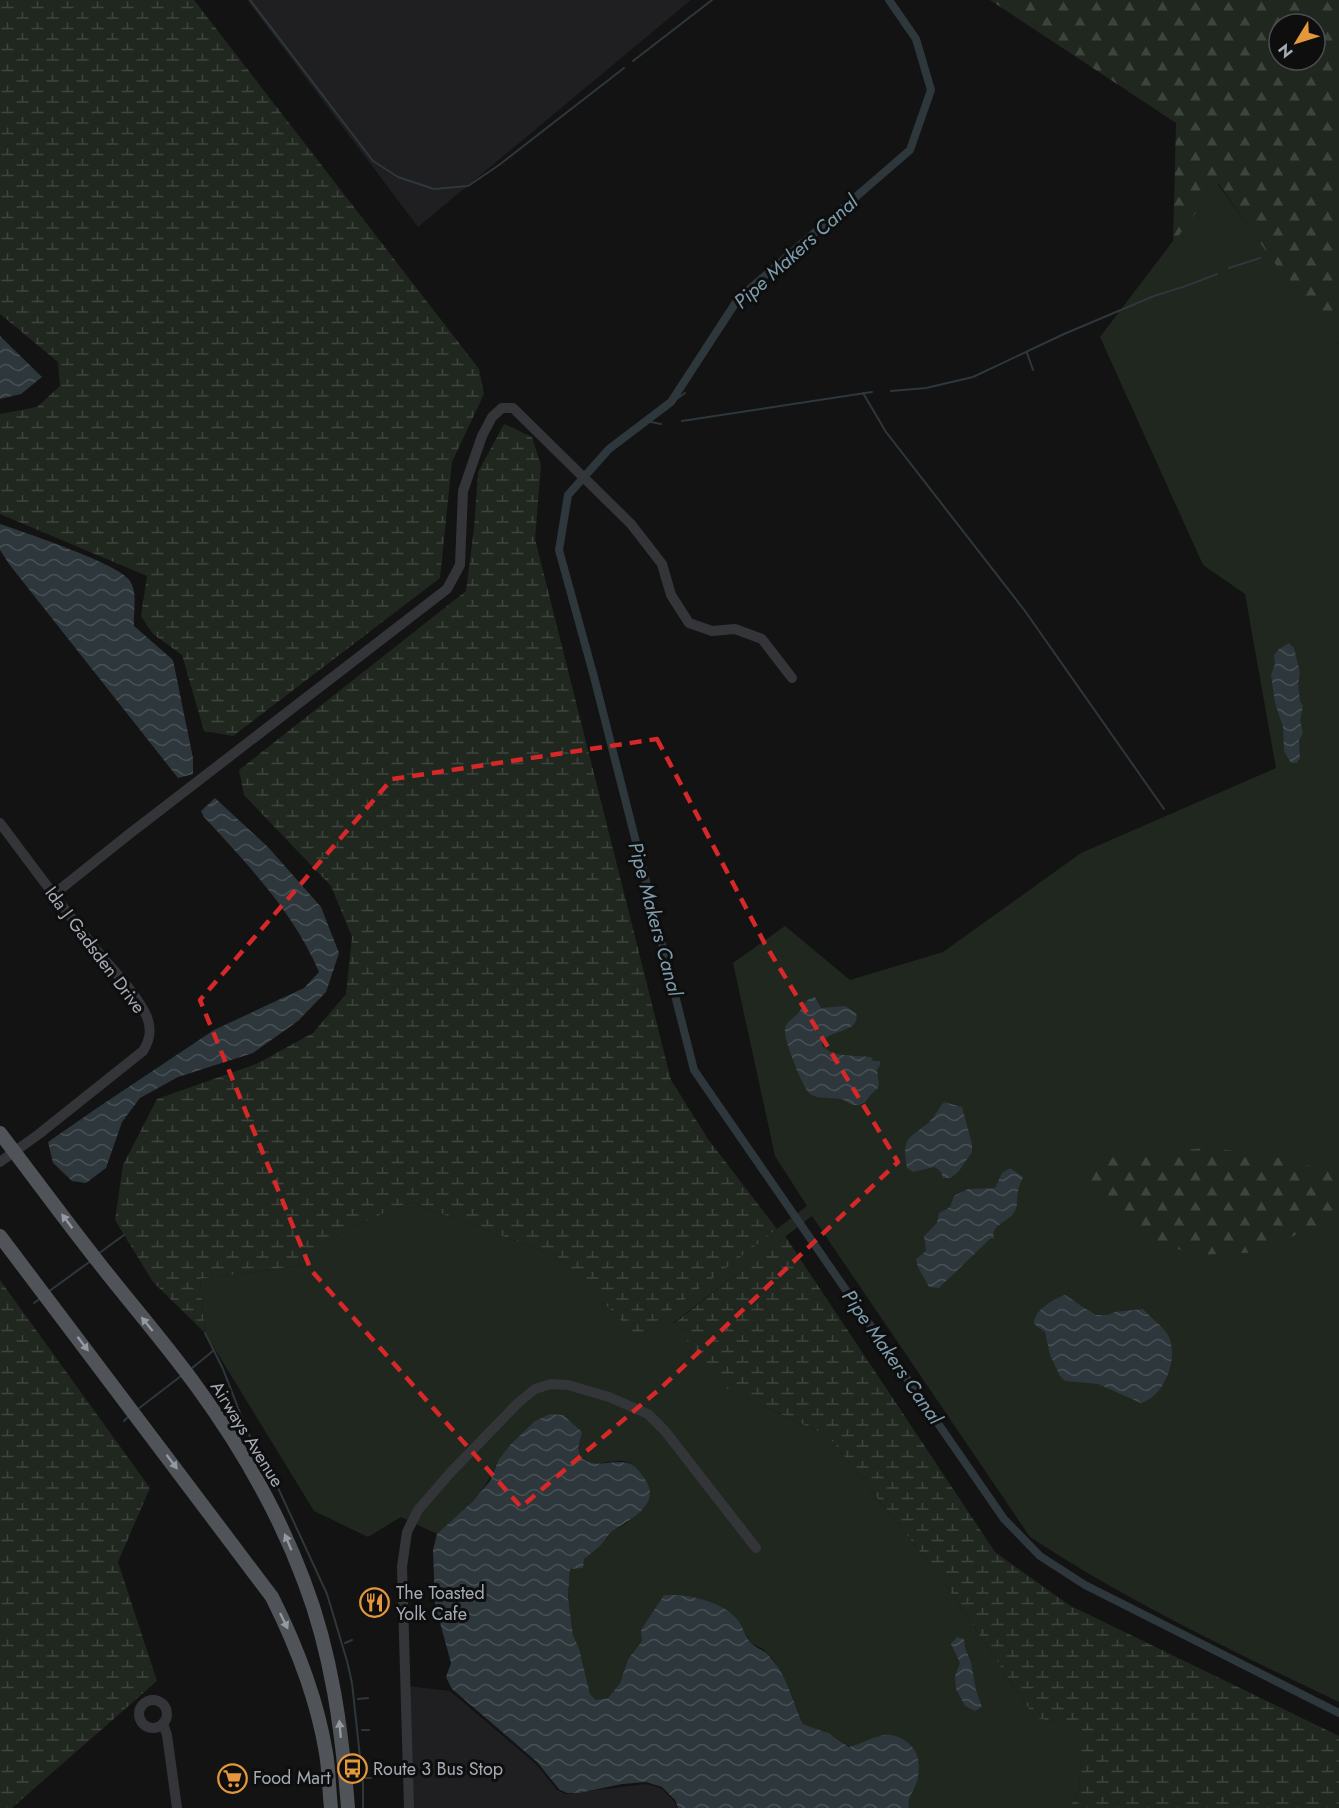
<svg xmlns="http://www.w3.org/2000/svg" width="1339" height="1808" font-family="Jost,sans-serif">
<defs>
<pattern id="forest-firs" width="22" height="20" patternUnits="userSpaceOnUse" patternTransform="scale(1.5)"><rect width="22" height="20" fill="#1f271f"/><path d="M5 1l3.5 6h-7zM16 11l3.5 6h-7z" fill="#3d443d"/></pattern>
<pattern id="wetland-marsh" width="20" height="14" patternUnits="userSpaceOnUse" patternTransform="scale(1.5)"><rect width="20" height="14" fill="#1f271f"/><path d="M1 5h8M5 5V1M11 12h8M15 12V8" fill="none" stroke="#3d443d"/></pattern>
<pattern id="water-waves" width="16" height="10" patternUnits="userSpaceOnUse" patternTransform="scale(1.5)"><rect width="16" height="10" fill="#2d373c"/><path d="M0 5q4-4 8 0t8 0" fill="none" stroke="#485156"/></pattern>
</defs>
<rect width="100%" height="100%" fill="#131314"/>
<path fill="#1f1f21" d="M247 0H691L418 227Z
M408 1686 450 1691 536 1764 557 1790 566 1794 646 1784 661 1788 674 1801 677 1808H409Z"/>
<path fill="#1f271f" d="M1217 183 1274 261 1339 344V1702C1234 1652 1127 1601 1030 1537L812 1216 673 1323 727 1389 828 1436 944 1582 1035 1718 1083 1726 1079 1792 1069 1808H909L908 1802 917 1783 884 1735 850 1747 828 1733 803 1724 788 1686 773 1659 763 1649 751 1643 736 1618 642 1641 628 1659 620 1683 608 1698 596 1700 590 1694 579 1648 573 1635 568 1596 570 1569 601 1545 612 1531 627 1523 643 1477C639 1473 634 1465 630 1463 610 1455 599 1472 579 1457L578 1449 498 1461C484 1495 464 1510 437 1534L401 1517 368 1537 314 1511 205 1333 200 1279 300 1266 347 1229 410 1202 557 1256 637 1335 807 1206 775 1156 733 963 785 926 850 980 943 952 1081 853 1276 768 1245 594 1203 565 1100 337Z"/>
<path fill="url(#forest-firs)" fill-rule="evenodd" d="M990 0H1339V344L1273 261 1218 183 1173 243 1176 123ZM1279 24H1315V60H1279Z
M1205 1148C1252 1151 1289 1159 1334 1173L1339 1183V1215L1329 1222 1304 1230 1265 1252 1196 1255 1157 1242 1109 1203 1091 1180 1092 1169 1104 1158Z"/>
<path fill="url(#wetland-marsh)" d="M0 0H194L479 369 484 394 452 462 440 578 233 736 204 731 182 655 153 634 141 616 147 576 0 514V414L37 407 60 386 58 362 0 314Z
M504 424 532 437 541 465 535 539 671 1080 708 1139 777 1229 637 1336 557 1256 410 1202 347 1229 300 1266 200 1279 205 1333 153 1282 115 1220 123 1165 157 1099 256 1064 313 1033 346 994 352 937 331 886 244 795 239 770 466 591 474 529 478 472Z
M785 1236 995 1552 1069 1605 1339 1736V1808H1069L1079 1792 1082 1726 1035 1718 944 1582 828 1436 727 1389 673 1324Z
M0 1280 150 1488 118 1562 157 1681 12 1808H0Z"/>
<path fill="url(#water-waves)" d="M0 336 42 377 21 394 0 399Z
M0 524C23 532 120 564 130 581 138 593 133 612 134 626L173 660 193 758V774L178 778 9 564 0 550Z
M1289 643 1294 648 1300 673 1298 684 1300 701 1303 706 1300 720 1303 733 1299 740 1300 758 1297 763H1291L1284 751 1283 727 1275 703 1271 675 1275 664 1274 655 1279 649Z
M215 798 268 847 321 907 339 953 326 992 298 1021 253 1053 178 1077 140 1098 122 1122 106 1168 86 1183 72 1181 53 1163 48 1142 100 1106 214 1030 304 988 319 972C293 911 248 865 204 817L201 811Z
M815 997 821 1008 845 1006 856 1013C861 1032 833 1029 822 1041V1046C834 1058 855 1055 871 1057L873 1061H880V1065L877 1070 879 1084 878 1088C870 1093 867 1104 857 1105 850 1106 846 1100 840 1099 831 1097 816 1100 809 1093 802 1086 783 1038 785 1029 786 1021 795 1018 799 1012 804 1004 805 999 815 997Z
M944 1102 962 1107 972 1144V1152L959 1171 951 1178H943L941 1172 935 1167 913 1172 907 1168C901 1136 909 1140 930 1121 935 1116 939 1108 944 1102Z
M1010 1168 1023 1177C1021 1182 1019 1186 1018 1191 1016 1200 1019 1206 1013 1214 1006 1223 990 1225 994 1239L991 1238 942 1285 939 1288 929 1287 918 1267 916 1259 926 1251 924 1236 937 1223 939 1213 950 1207 954 1196 968 1189 995 1188 1002 1173Z
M1065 1295 1095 1315H1108L1114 1312 1143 1309C1148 1315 1163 1327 1166 1332 1181 1353 1166 1396 1141 1403L1098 1384 1065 1381 1060 1376 1050 1355 1045 1332 1034 1324C1033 1311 1053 1299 1065 1295Z
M550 1414 563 1415 582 1432 578 1448 580 1457C597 1470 609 1459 628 1463 634 1464 641 1473 644 1478 663 1503 632 1518 614 1530 609 1533 606 1539 602 1544 597 1549 590 1554 584 1559L583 1568 570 1569 568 1596 573 1635 579 1648 590 1694 596 1700 608 1698 620 1683 628 1659 642 1641 641 1630 664 1595C687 1594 721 1600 737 1619 743 1626 745 1637 751 1643 757 1649 765 1650 770 1657 787 1675 793 1702 803 1724L828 1733 849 1747C861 1744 874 1736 885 1735 896 1733 912 1743 916 1753 920 1760 919 1775 917 1782 914 1792 907 1797 909 1808H678L675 1800 662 1787 646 1782 622 1784 579 1793H567L559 1789 537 1762 452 1689 446 1677 451 1663 435 1604 433 1550 437 1534 472 1502 490 1481 498 1461 510 1445 535 1421Z
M957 1637 964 1639 965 1648 971 1662 976 1690 982 1707 975 1711 965 1706 956 1689 955 1676 960 1663 951 1644Z"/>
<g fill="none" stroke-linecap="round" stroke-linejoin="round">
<path stroke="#2d373c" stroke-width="2" d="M250 0 373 161 398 177 434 189 468 186 499 165 624 68
M633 61 712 0
M1229 268 1260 258
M1027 353 1033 370
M891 391 926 388 973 377 1064 334 1154 296 1186 286 1217 274
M863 393 886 432 1025 611 1164 809
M682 421 872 392
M661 424 646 421 685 393
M98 1254 124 1235
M48 1292 92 1260
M34 1303 41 1298
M205 1333 223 1369 247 1431 279 1490 327 1594 347 1661 352 1683 363 1785V1808
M191 1369 214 1350
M138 1409 181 1376
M124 1421 129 1416
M345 1643 352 1640
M358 1699 368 1698
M362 1730H369
M364 1778H371"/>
<path stroke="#2d373c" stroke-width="8" d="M889 0 916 39 931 90 910 150 738 299 671 402 609 449 568 495 559 550 594 677 694 1070 1004 1519 1040 1556 1085 1585 1339 1713"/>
<path stroke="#343539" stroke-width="10" d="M0 823C32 866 64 909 97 951 113 970 137 994 147 1017 152 1030 150 1040 143 1051L39 1134 0 1162
M53 895 128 835 447 589 460 565 463 491 482 436 492 417 502 408H513L631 524 662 564 671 595 689 623 712 631 735 629 762 639 792 678
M139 1714a14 14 0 1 1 28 0a14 14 0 1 1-28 0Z
M163 1723 167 1735 177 1808
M409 1808 402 1567 407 1532 418 1510 451 1472 518 1403 535 1389 551 1384 568 1385 609 1397 648 1414 665 1431 756 1548"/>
<path stroke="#505358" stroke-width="14" d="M0 1133C33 1176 65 1220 99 1263 131 1304 166 1344 197 1387 240 1446 279 1514 304 1581 332 1654 342 1731 348 1808
M0 1236 272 1597C297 1647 317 1698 326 1753 329 1771 329 1790 331 1808"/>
</g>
<defs><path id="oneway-solid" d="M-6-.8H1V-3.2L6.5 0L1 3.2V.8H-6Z" transform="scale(1.5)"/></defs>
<g fill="#9499a2">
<use href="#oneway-solid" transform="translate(67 1221) rotate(-127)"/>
<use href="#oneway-solid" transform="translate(147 1324) rotate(-129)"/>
<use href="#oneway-solid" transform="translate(83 1344) rotate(53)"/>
<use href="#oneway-solid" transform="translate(172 1462) rotate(53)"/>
<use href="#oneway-solid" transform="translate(288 1542) rotate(-113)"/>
<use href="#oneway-solid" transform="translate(284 1621) rotate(64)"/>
<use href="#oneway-solid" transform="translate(340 1729) rotate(-95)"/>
</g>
<path fill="none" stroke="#d62828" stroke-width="4.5" stroke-dasharray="12 8" stroke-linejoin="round" d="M657 739 765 944 898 1162 662 1387 521 1507 311 1270 200 1000 392 779Z"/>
<defs>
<symbol id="restaurant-ring" viewBox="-11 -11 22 22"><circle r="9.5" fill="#0e0e0f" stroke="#e4973b" stroke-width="1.5"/><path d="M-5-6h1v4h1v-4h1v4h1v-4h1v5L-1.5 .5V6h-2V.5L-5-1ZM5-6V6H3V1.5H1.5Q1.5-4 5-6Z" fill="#e4973b"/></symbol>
<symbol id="bus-ring" viewBox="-11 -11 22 22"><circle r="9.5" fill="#0e0e0f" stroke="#e4973b" stroke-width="1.5"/><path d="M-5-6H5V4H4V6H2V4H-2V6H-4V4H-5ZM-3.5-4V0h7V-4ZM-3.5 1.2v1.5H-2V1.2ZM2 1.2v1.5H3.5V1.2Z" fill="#e4973b"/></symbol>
<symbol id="supermarket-ring" viewBox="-11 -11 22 22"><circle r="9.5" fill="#0e0e0f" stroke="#e4973b" stroke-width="1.5"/><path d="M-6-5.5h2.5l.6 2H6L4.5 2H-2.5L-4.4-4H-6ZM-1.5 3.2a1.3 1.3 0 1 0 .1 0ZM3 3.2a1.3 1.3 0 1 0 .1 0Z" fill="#e4973b"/></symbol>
</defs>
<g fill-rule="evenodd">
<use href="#restaurant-ring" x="358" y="1586" width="33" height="33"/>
<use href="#bus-ring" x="336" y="1752" width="33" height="33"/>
<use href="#supermarket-ring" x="216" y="1762" width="33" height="33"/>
</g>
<g text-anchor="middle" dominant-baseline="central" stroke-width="6" stroke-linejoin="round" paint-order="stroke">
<g font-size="18" fill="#a5abb4" stroke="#0e0e0f">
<text transform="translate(95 950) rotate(53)">Ida J Gadsden Drive</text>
<text transform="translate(247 1434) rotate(58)">Airways Avenue</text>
</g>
<g font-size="18" fill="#a5abb4" stroke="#0e0e0f" text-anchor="start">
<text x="396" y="1593">The Toasted<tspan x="396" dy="21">Yolk Cafe</tspan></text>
<text x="373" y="1769">Route 3 Bus Stop</text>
<text x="253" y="1778">Food Mart</text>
</g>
<g font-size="20" font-style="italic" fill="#7e9dad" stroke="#0e0e0f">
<text transform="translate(796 252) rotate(-42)">Pipe Makers Canal</text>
<text transform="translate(655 919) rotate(75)">Pipe Makers Canal</text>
<text transform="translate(892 1357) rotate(55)">Pipe Makers Canal</text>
</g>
</g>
<g transform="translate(1297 42) rotate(232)"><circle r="28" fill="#0e0e0f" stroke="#4a4d51" stroke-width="1.5"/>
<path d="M0-4.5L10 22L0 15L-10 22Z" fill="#e4973b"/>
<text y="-9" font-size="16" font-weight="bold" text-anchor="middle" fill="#a5abb4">N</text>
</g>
</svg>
